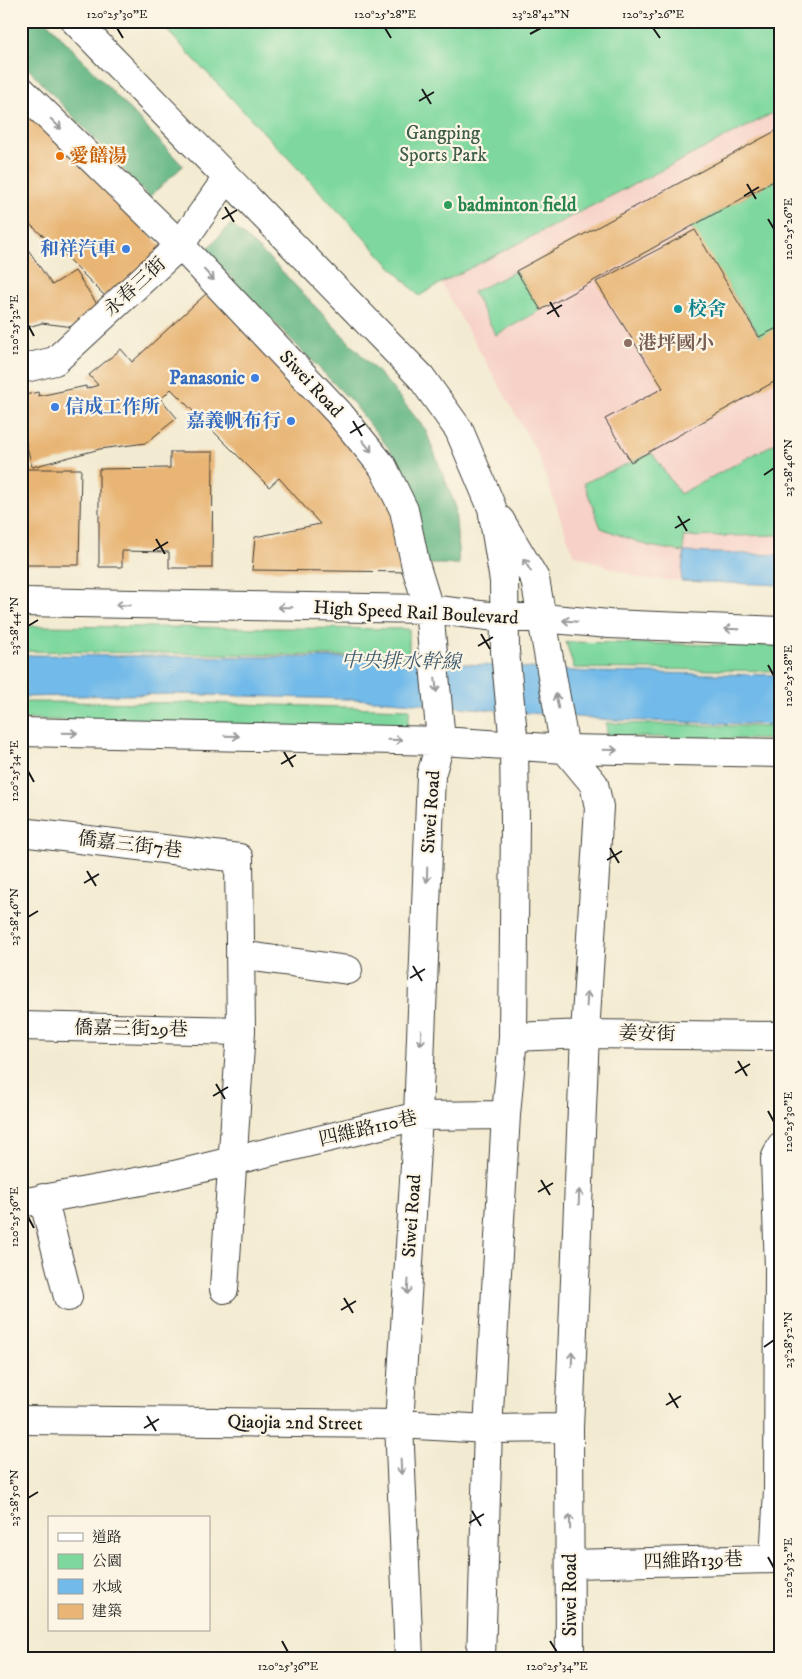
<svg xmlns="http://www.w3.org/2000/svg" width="802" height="1679" font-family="'IM FELL DW Pica','Noto Serif TC',serif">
<rect width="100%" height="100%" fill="#fcf5e5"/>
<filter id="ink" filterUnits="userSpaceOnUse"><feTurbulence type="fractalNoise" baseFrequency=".02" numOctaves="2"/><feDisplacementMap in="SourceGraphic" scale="10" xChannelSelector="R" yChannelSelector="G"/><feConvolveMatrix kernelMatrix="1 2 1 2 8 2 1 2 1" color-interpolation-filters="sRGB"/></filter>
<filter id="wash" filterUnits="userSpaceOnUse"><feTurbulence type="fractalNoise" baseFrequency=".0096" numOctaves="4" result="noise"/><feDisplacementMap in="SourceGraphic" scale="20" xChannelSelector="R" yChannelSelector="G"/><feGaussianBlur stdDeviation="1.12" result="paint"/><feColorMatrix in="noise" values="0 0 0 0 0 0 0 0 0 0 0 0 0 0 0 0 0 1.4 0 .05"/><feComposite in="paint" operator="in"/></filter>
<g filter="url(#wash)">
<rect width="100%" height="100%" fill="#f3ebd1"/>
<path fill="#f7d1c8" d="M781 109V585L642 579 573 554 537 452 441 283Z"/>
<path fill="#7ed89e" stroke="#4d7a5d" d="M158 21H781V109L441 283 419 296Z
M781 177V331L763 341 691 227Z
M516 271 541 310 496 335 473 292Z
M781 440V535L683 537 684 552 649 546 601 528 584 483 652 453 680 494Z
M21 626 409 629V657L21 651Z
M566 642 781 646V671L574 668Z
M21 702 209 703 410 709 407 732 21 719Z
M606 723 781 727V740L607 736Z"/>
<path fill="#66b885" stroke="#416a50" d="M21 21H46L183 166 149 197 21 61Z
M231 224 274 263 387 382 425 429 455 505 459 564H426L412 496 390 450 354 404 205 251Z"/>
<path fill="#71bae9" stroke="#466b82" d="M684 552 781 555V585L681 581Z
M21 655 376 658 589 672 781 675V725L612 720 378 700 176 694 21 697Z"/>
<g id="blocks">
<path fill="#e8b575" d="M21 104 163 248 109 300 56 247 26 221 21 212Z
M781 128V177L541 310 516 271Z
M695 230 759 337 781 326V378L631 462 605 419 663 388 596 282Z
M21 239 52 285 75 271 99 307 74 327 42 323 28 327 21 334Z
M208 292 323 413 394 502 413 572 252 570 255 537 320 524 279 478 269 487 171 389 161 399 177 418 146 443 100 449 32 467 21 422V396L38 392 39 396 86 386V389L98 385 89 375 121 349 132 362Z
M170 452H213L212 568H169V552L122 551V567H99V469L170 468Z
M21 469H81L79 565H21Z"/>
</g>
</g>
<g filter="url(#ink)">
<use href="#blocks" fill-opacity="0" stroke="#3c3b37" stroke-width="1"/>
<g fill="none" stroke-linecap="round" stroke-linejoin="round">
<defs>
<path id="minor" d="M75 21 421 377 459 430 492 508 504 581 505 651 514 745 515 820 513 1037 506 1115 488 1429 481 1658
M21 90 180 245 338 412 383 467 404 510 416 567 429 609 441 741 431 775 418 1116 399 1424 409 1658
M21 369 55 361 180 245 227 178
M500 520 535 579 565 749 594 784 599 807 585 1034 569 1428 570 1658
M21 602 429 609 505 618H542L609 624 781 631
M21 732 441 741 565 749 781 753
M21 832 239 858 241 1031 224 1289
M240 955 348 970
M21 1026 241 1031
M513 1037 585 1034 781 1036
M43 1198 68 1297
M21 1203 174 1175 418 1116 506 1115
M779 1268 775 1159 781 1146
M21 1420 399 1424 488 1429 569 1428
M778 1491 779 1268H781
M571 1564 774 1559 778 1491H781"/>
</defs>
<use href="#minor" stroke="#3c3b37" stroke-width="30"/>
<use href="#minor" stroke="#fff" stroke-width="28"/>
</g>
<defs><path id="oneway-shaft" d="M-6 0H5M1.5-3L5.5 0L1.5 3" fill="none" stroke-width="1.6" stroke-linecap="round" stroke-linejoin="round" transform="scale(1.25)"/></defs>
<g stroke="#999">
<use href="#oneway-shaft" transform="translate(56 124) rotate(44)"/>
<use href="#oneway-shaft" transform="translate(209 275) rotate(47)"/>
<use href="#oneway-shaft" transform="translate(367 446) rotate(51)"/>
<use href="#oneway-shaft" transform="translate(527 565) rotate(-121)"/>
<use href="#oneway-shaft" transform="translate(123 605) rotate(-179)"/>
<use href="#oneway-shaft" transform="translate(285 607) rotate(-179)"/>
<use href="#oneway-shaft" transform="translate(570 621) rotate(-175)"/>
<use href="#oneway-shaft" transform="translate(732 629) rotate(-178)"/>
<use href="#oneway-shaft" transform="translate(436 685) rotate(84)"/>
<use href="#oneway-shaft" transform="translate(557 701) rotate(-100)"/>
<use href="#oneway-shaft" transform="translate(70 733) rotate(1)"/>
<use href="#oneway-shaft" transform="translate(232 736) rotate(1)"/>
<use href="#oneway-shaft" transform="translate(395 740) rotate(1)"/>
<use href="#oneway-shaft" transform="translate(610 750) rotate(1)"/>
<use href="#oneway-shaft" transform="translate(427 875) rotate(92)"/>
<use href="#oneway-shaft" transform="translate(587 999) rotate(-87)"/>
<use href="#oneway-shaft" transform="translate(421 1038) rotate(92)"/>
<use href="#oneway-shaft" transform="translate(579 1197) rotate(-88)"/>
<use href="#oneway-shaft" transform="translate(408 1287) rotate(94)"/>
<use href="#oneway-shaft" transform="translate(572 1359) rotate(-88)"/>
<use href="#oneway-shaft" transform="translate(401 1467) rotate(87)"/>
<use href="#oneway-shaft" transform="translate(570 1522) rotate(-91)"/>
</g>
</g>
<path fill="none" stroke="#1c1c1c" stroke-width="2" d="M117 28 123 38M385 28 391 38M653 28 660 38M530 34 541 28M422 89 431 104M419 101 434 92M747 184 756 199M744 196 759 187M225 207 234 222M222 219 237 210M768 219 774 229M550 302 559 317M547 314 562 305M28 325 34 336M353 421 362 436M350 433 365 424M764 475 774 468M678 516 687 531M675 528 690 519M156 539 165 554M153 551 168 542M28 626 38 620M481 634 490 649M478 646 493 637M768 665 774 676M284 752 293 767M281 764 296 755M28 771 34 782M610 848 619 863M607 860 622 851M87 871 96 886M84 883 99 874M28 917 38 911M413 966 422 981M410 978 425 969M738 1061 747 1076M735 1073 750 1064M216 1084 225 1099M213 1096 228 1087M768 1111 774 1122M541 1180 550 1195M538 1192 553 1183M28 1217 34 1228M344 1298 353 1313M341 1310 356 1301M764 1347 774 1340M669 1393 678 1408M666 1405 681 1396M147 1416 156 1431M144 1428 159 1419M28 1498 38 1492M472 1511 481 1526M469 1523 484 1514M768 1557 774 1568M282 1641 288 1652M550 1641 557 1652"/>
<circle fill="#e8710a" stroke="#fcf5e5" stroke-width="2" cx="60" cy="156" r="5"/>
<circle fill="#2e9e5b" stroke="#fcf5e5" stroke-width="2" cx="448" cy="205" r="5"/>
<g fill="#3f7fe0" stroke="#fcf5e5" stroke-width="2">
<circle cx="126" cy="249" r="5"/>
<circle cx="255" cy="378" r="5"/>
<circle cx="55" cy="407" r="5"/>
<circle cx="291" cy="421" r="5"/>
</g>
<circle fill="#0f9aa8" stroke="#fcf5e5" stroke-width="2" cx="678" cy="309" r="5"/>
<circle fill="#8d6e63" stroke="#fcf5e5" stroke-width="2" cx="628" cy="343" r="5"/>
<g text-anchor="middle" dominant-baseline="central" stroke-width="4.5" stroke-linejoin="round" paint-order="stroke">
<g font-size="19" fill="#3e5e4a" stroke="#fcf5e5">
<text x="443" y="133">Gangping<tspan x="443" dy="22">Sports Park</tspan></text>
</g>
<g font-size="19" font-weight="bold" fill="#c56008" stroke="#fcf5e5" text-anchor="start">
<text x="70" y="156">愛饍湯</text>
</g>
<g font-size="19" font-weight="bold" fill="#27864d" stroke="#fcf5e5" text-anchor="start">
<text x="458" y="205">badminton field</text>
</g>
<g font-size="19" font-weight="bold" fill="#366cbe" stroke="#fcf5e5" text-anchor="end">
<text x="116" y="249">和祥汽車</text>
<text x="245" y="378">Panasonic</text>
<text x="65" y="407" text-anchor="start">信成工作所</text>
<text x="281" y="421">嘉義帆布行</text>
</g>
<g font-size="19" fill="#1c1c1c" stroke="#fcf5e5">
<text transform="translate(135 287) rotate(-43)">永春三街</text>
<text transform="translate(311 384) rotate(47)">Siwei Road</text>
<text transform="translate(416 613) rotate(3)">High Speed Rail Boulevard</text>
<text transform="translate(431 812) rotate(-86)">Siwei Road</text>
<text transform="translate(130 845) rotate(7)">僑嘉三街7巷</text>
<text transform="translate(131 1029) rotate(1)">僑嘉三街29巷</text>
<text transform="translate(647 1034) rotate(1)">姜安街</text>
<text transform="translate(368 1129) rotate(-13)">四維路110巷</text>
<text transform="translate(412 1216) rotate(-86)">Siwei Road</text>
<text transform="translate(295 1423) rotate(1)">Qiaojia 2nd Street</text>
<text transform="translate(693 1561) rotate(-2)">四維路139巷</text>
<text transform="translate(570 1595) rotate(-90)">Siwei Road</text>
</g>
<g font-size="19" font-weight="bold" fill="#0d838f" stroke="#fcf5e5" text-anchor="start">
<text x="688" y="309">校舍</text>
</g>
<g font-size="19" font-weight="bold" fill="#785e54" stroke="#fcf5e5" text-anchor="start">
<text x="638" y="343">港坪國小</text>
</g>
<g font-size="20" font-style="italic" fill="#3e5b6e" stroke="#fcf5e5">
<text transform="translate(401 662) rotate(1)">中央排水幹線</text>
</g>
</g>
<rect width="802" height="1679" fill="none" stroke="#fcf5e5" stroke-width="55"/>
<rect x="48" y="1516" width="162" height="115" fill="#fcf5e5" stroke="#a29e95"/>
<rect x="58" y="1533" width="25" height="8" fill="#ffffff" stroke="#a29e95"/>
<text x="92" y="1542" font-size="15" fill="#1c1c1c">道路</text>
<rect x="58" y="1554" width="25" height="15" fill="#7ed89e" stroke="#a29e95"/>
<text x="92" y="1566" font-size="15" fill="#1c1c1c">公園</text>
<rect x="58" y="1579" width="25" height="15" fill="#71bae9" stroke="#a29e95"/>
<text x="92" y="1592" font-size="15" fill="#1c1c1c">水域</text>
<rect x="58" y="1604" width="25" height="15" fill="#e8b575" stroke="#a29e95"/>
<text x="92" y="1616" font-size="15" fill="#1c1c1c">建築</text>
<rect x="28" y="28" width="746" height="1624" fill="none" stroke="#1c1c1c" stroke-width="2"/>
<g font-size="12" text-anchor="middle" fill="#1c1c1c">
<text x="117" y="18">120°25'30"E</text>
<text x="385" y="18">120°25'28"E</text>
<text x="541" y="18">23°28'42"N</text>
<text x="653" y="18">120°25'26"E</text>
<text transform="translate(788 229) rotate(-90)" y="4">120°25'26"E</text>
<text transform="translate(14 325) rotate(-90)" y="4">120°25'32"E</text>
<text transform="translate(788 468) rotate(-90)" y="4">23°28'46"N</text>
<text transform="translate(14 626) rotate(-90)" y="4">23°28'44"N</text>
<text transform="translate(788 676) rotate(-90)" y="4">120°25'28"E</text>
<text transform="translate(14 771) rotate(-90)" y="4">120°25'34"E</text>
<text transform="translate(14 917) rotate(-90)" y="4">23°28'46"N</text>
<text transform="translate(788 1122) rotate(-90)" y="4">120°25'30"E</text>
<text transform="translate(14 1217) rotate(-90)" y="4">120°25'36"E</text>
<text transform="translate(788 1340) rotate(-90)" y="4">23°28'52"N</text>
<text transform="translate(14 1498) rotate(-90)" y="4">23°28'50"N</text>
<text transform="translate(788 1568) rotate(-90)" y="4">120°25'32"E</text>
<text x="288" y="1670">120°25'36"E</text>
<text x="557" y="1670">120°25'34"E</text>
</g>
</svg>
